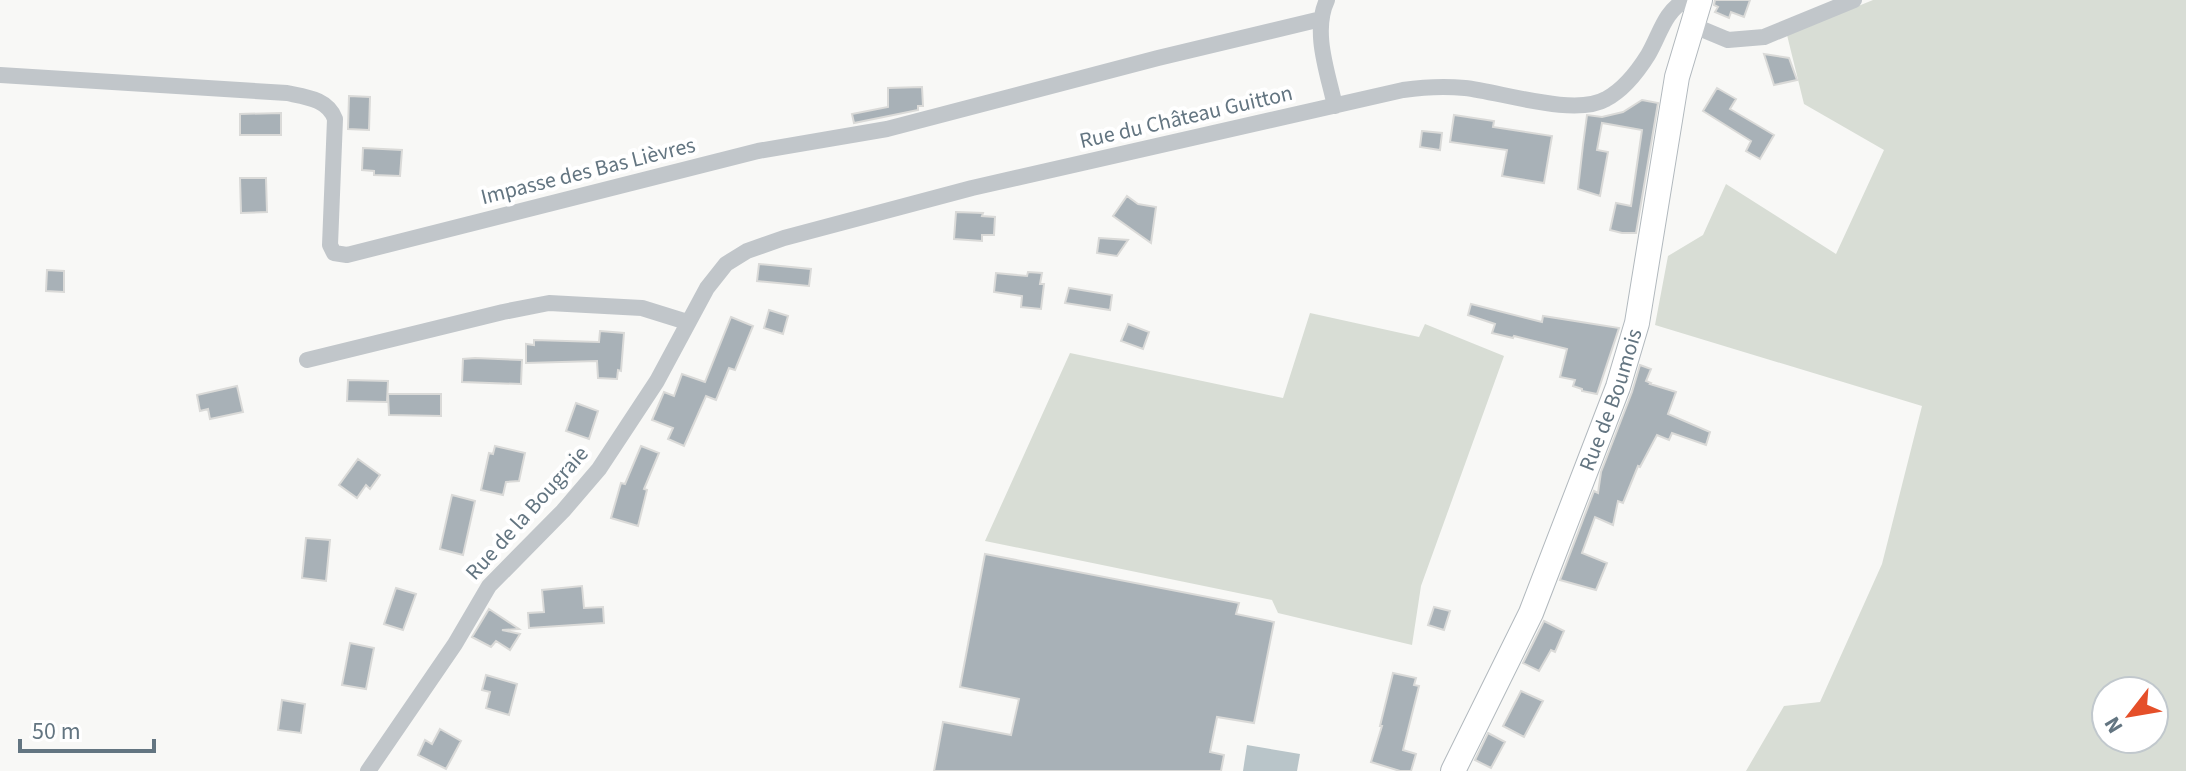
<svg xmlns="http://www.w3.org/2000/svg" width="2186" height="771" font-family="'Source Sans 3',sans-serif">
<rect width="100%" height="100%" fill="#f8f8f6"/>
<path fill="#d8ddd5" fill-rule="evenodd" d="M1873 0H2186V771H1746L1784 706 1820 702 1882 564 1922 406 1655 325 1668 256 1703 235 1726 184 1836 254 1884 150 1804 104 1787 35ZM2106 691H2154V739H2106Z
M1310 313 1419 337 1425 324 1504 356 1421 586 1412 645 1278 613 1272 600 985 541 1070 353 1283 398Z"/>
<path fill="#b9c5c9" d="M1247 745 1300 754 1297 771H1243Z"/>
<path fill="#a8b1b7" stroke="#dadad8" stroke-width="2" d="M1715 0H1750L1744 17 1731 12 1729 18 1715 12 1718 7 1714 5Z
M1764 54 1789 58 1797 80 1774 85Z
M922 87 923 106H918V110L854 123 852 114 888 107V88Z
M1717 88 1736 99 1730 109 1774 135 1760 159 1746 151 1751 141 1703 111Z
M349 96 370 97 369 130 348 129Z
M1642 100 1658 103 1636 233H1622L1610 230 1616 203 1631 206 1642 130 1602 123 1597 150 1608 152 1600 196 1578 189 1583 145 1587 115 1602 117 1623 112Z
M281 113V135H240V114Z
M1454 115 1494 121 1493 127 1552 136 1544 183 1502 176 1507 150 1450 142Z
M1422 131 1442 133 1440 150 1420 147Z
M363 148 402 150 400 176 374 175V171L362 170Z
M240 178H266L267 212 241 213Z
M1127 196 1138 204 1156 207 1151 243 1113 216Z
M956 212 983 213 982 216 995 217 994 235H982V241L954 239Z
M1099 238 1128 240 1117 256 1097 253Z
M759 264 811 269 809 286 757 281Z
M47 270 64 271V292L46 291Z
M1028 272 1042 273 1040 284H1044L1041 309 1021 307 1022 296 994 292 996 273 1027 276Z
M1069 288 1112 295 1110 310 1065 303Z
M1471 304 1542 322 1543 316 1619 328 1597 394 1582 391V389L1573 386 1575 380 1560 377 1567 349 1514 336 1513 338 1492 333 1495 324 1468 315Z
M769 310 788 316 783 334 764 328Z
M731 317 753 326 735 370 729 368 716 400 706 396 684 446 668 439 673 428 652 420 664 392 674 396 682 374 705 382Z
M1128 324 1149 332 1143 349 1121 341Z
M600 331 624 333 621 371 618 370 617 379 598 378 597 361 526 363V344L534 345V340L599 342Z
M475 358 522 360 521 384 462 382 463 359Z
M1640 365 1651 369 1646 381 1651 383 1650 384 1676 392 1668 414 1710 432 1706 445 1672 433 1669 440 1657 435 1640 467 1638 466 1623 503 1618 501 1613 525 1595 517 1582 553 1607 563 1596 590 1560 580 1594 491 1598 493 1601 472 1632 392Z
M348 380 388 381 387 402 347 401Z
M237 386 243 412 210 419 208 409 200 411 197 395Z
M388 394H441V416L389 415Z
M576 403 598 411 589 439 566 431Z
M495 446 525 453 519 481 506 482 503 495 481 490 489 453 493 454Z
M641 446 659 453 644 489 647 490 638 526 611 518 621 483 625 484Z
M358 459 380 475 370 489 366 485 357 498 339 485Z
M452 495 475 501 463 555 440 549Z
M306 538 330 540 326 581 302 578Z
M985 554 1239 603 1236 614 1274 622 1254 723 1217 717 1210 752 1224 755 1221 771H934L943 722 1011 735 1019 699 960 687Z
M582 586 584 608 603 607 604 623 529 628 528 613 544 612 542 590Z
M396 588 416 594 403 630 384 624Z
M1434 607 1450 611 1444 630 1428 625Z
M489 609 519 629 502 630 520 634 510 650 496 641 491 647 472 637Z
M1544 621 1564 631 1555 652 1551 650 1539 671 1523 663Z
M350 643 374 648 366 689 342 685Z
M1393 673 1416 678 1414 685 1419 686 1403 750 1416 754 1411 771H1400L1371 762 1382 726H1380Z
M486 675 517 684 509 715 486 708 490 692 482 690Z
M1521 691 1543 701 1524 737 1503 726Z
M282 700 305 704 301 733 278 730Z
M440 729 461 741 446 769 418 755 425 740 432 744Z
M1488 733 1505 742 1491 768 1475 760Z"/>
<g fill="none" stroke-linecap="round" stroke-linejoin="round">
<defs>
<g id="secondary">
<path id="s1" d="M1453 771 1531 613 1618 387 1637 323 1677 77 1700 0"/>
</g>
</defs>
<use href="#secondary" stroke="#b1b8bd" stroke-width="26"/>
<path stroke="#c1c6ca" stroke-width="16" d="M1327 0C1312 32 1328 73 1335 106
M1692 25 1728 40 1764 37 1854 0
M0 75 287 93C306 97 328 99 335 119L330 245 334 253 347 255 758 151 887 129 1158 58 1321 19
M307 360 503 312 549 303 642 308 687 322
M368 771 455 644 489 586 563 511 599 469 657 381 707 288 726 264 747 251 784 238 972 188 1403 90C1424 87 1444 86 1465 88 1501 92 1575 117 1606 99 1623 90 1638 71 1648 55 1660 35 1664 11 1686 0"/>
<use href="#secondary" stroke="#fff" stroke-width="24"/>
</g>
<g text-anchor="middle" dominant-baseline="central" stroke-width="8" stroke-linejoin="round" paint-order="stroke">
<g font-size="22" fill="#637581" stroke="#fff">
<text transform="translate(1186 117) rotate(-13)">Rue du Château Guitton</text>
<text transform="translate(588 171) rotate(-14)">Impasse des Bas Lièvres</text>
<text stroke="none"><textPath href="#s1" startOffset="404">Rue de Boumois</textPath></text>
<text transform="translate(527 513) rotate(-48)">Rue de la Bougraie</text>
</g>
</g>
<g transform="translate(2130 715) rotate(239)"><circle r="38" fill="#ffffff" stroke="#c1c8cd" stroke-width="2"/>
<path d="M0-6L14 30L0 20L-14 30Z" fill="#e54f29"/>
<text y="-12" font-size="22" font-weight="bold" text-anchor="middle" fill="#637581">N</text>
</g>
<path d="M20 739v12h134v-12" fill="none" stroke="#637581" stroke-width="4"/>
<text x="32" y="739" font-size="24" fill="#637581" stroke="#ffffff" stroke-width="6" paint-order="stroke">50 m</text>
</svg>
